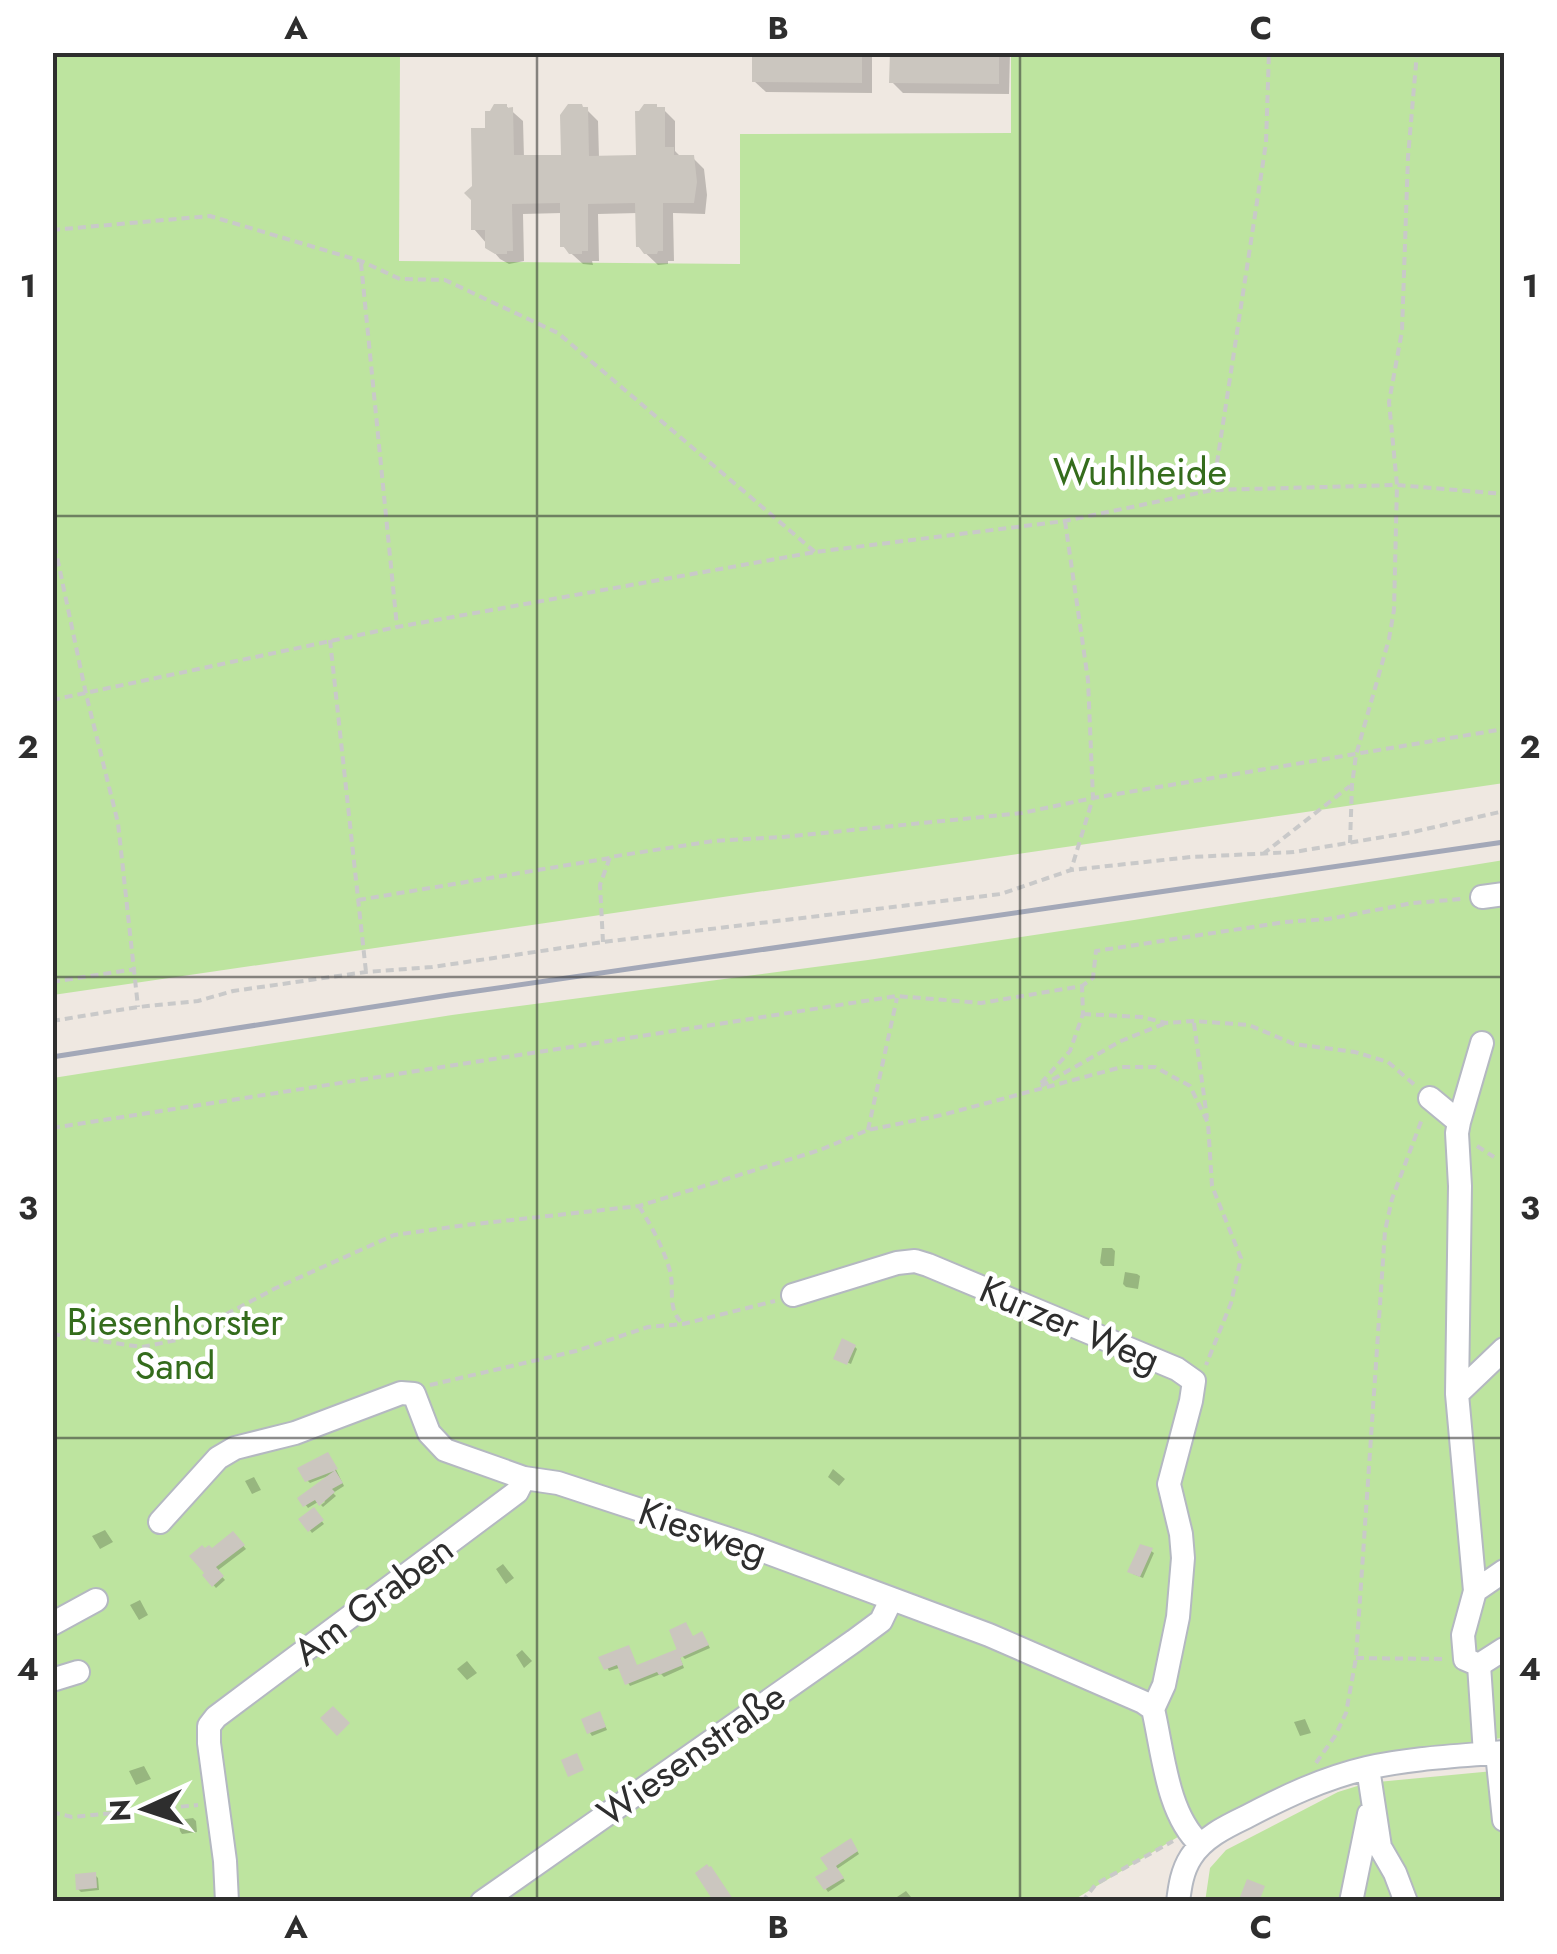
<svg xmlns="http://www.w3.org/2000/svg" width="1557" height="1954" font-family="Jost,sans-serif">
<rect width="100%" height="100%" fill="#efe8e1"/>
<path fill="#bde49f" d="M52 53H400L399 261 740 264V134L1011 133V53H1504V783L53 995Z
M1504 860V1738L1472 1741V1745L1202 1830 1191 1829 1072 1901 53 1902V1078L452 1015 868 960 1134 920Z
M1504 1770V1901L1205 1902 1210 1868 1226 1850 1338 1792 1367 1783Z"/>
<path fill="#0003" d="M755 52H872V93L766 92 754 81Z
M892 52H1010L1009 94 903 93 892 82Z
M506 106 523 121 524 158 563 157 587 110 598 121 599 158H638L659 110H664L675 121V151L681 157H692L704 169 707 195 705 214 673 213 674 261H668V264L658 265 638 246V213L598 214 599 261H592L593 265 583 264 563 246 562 213 523 214 524 261 509 264 500 259 474 229V187L488 130Z
M1102 1248H1112L1115 1251 1114 1266H1103L1100 1263Z
M1125 1272 1137 1274 1140 1276 1138 1289 1126 1287 1123 1284Z
M855 1347 857 1349 851 1364 836 1358Z
M330 1457 344 1486 333 1493 336 1496 323 1507 321 1505 325 1502 323 1499 308 1508 301 1499 328 1476 310 1483 307 1480Z
M833 1469 845 1479 839 1486 828 1477Z
M254 1477 261 1490 252 1494 245 1481Z
M314 1511 324 1524 312 1533 302 1520Z
M105 1530 113 1542 100 1549 92 1536Z
M233 1534 246 1549 217 1571 225 1580 216 1588 205 1575Z
M1151 1551 1154 1553 1143 1578 1133 1574Z
M503 1564 514 1578 506 1584 496 1569Z
M140 1600 148 1615 139 1620 130 1605Z
M704 1637 710 1648 685 1659 682 1656 693 1639Z
M522 1650 532 1661 524 1668 516 1655Z
M679 1655 684 1668 664 1677 661 1674 630 1686 619 1668 609 1671 602 1658 638 1667Z
M467 1661 477 1673 467 1680 457 1669Z
M600 1714 607 1730 592 1736 590 1733Z
M1305 1719 1311 1733 1300 1736 1294 1722Z
M144 1766 151 1779 136 1785 129 1771Z
M193 1818 196 1821 197 1832 182 1834 180 1831 178 1820Z
M853 1844 859 1854 837 1869 845 1881 828 1892 826 1889 832 1869Z
M95 1875 98 1878 99 1890 81 1892 78 1889Z
M906 1891 915 1902H896L894 1899Z"/>
<path fill="#cbc6bf" d="M752 52H862V83L752 82Z
M890 52H999V84L889 83Z
M494 104H507V108L513 107 514 155H561L560 115 568 104H582L583 107H588L589 156 636 155 635 111H639L644 104H657V107H665V147H674V155H694L697 182 694 203H663V251H658L657 254H644L639 247H636L635 203 588 204V251H582V254H569L564 247H560V203L512 204 513 251H507V254H495L485 248V230H471V200L464 193 472 186 471 128H485V111H490Z
M842 1338 856 1345 847 1365 833 1359Z
M328 1452 338 1469 335 1470 343 1483 332 1489 335 1492 319 1506 315 1500 303 1507 297 1498 334 1471 305 1482 297 1468Z
M314 1507 324 1520 308 1532 298 1519Z
M233 1531 245 1545 216 1567 224 1576 212 1587 202 1575 204 1573 189 1556 202 1545 205 1548 209 1545 212 1548Z
M1140 1544 1153 1548 1140 1577 1127 1572Z
M686 1622 693 1636 702 1631 709 1645 680 1658 669 1630Z
M629 1645 637 1665 677 1649 683 1665 659 1675 657 1672 625 1685 617 1665 604 1670 598 1657Z
M333 1706 350 1723 337 1736 320 1718Z
M600 1711 606 1727 587 1734 581 1719Z
M577 1753 584 1770 568 1777 561 1760Z
M851 1838 858 1851 836 1866 844 1878 824 1890 815 1877 828 1869 820 1858Z
M707 1864 709 1867 711 1866 735 1902H714L695 1873Z
M96 1872 97 1888 76 1890 75 1874Z
M1247 1879 1265 1886 1259 1902H1238Z"/>
<g fill="none" stroke-linecap="round" stroke-linejoin="round">
<defs>
<path id="minor" d="M1482 897 1504 894
M1430 1098 1459 1122 1457 1133 1460 1186 1457 1394 1475 1591 1463 1635 1465 1659 1479 1665 1485 1754
M1459 1122 1482 1043
M793 1295 897 1263 915 1261 928 1265 1177 1369 1194 1381 1191 1401 1169 1484 1181 1534 1183 1558 1178 1617 1164 1685 1153 1709
M1457 1394 1504 1349
M160 1522 218 1458 235 1448 295 1433 401 1393 414 1394 429 1433 445 1450 524 1478 558 1483 750 1546 989 1635 1143 1702 1153 1709C1163 1752 1167 1814 1200 1844
M1475 1591 1504 1571
M52 1624 96 1600
M1479 1665 1504 1649
M52 1680 78 1672
M1497 1753 1504 1820
M1368 1768 1380 1847 1395 1873 1406 1902
M227 1902 225 1861 209 1743V1726L216 1717 517 1492 524 1478
M482 1902 854 1641 881 1621 891 1600
M1178 1902C1180 1886 1182 1871 1191 1857 1203 1838 1225 1827 1246 1817 1284 1797 1324 1778 1367 1768 1412 1758 1459 1756 1504 1752
M1351 1902 1369 1814"/>
</defs>
<use href="#minor" stroke="#b4b8c1" stroke-width="26"/>
<path stroke="#c9c9c9" stroke-width="4" stroke-dasharray="8 5" stroke-linecap="butt" d="M52 230 210 216 361 261 400 279 445 280 558 333 815 552
M361 263 397 627
M1213 489 1266 143 1269 52
M1065 521 1088 680 1093 798 1071 870
M52 533 86 694 118 823 138 1007
M330 640 366 972
M52 700 397 627 815 552 1065 521 1213 490 1397 485 1504 494
M1350 843 1352 785 1356 755 1389 639 1394 610 1397 485 1389 402 1402 331 1408 157 1417 52
M1263 854 1350 786
M358 900 610 858
M603 942 600 885 610 857 713 841 783 837 1022 813 1093 798 1504 729
M52 982 136 969
M1083 1014 1142 1017 1166 1023 1194 1021 1249 1025 1294 1044 1355 1052 1388 1062 1417 1087
M52 1021 138 1007 198 1001 233 991 366 972 432 967 603 942 1001 894 1071 870 1191 857 1294 852 1413 832 1504 811
M1194 1023 1207 1118
M1041 1083 1070 1051 1083 1014 1082 986
M1041 1086 1121 1041 1166 1023
M52 1128 897 996 981 1003 1082 986 1093 978 1096 951 1285 922 1328 919 1413 903 1461 899
M868 1130 897 998
M1477 1146 1494 1157
M639 1206C652 1227 663 1247 670 1271 675 1290 666 1308 683 1324
M52 1334 142 1347 177 1340 276 1288 394 1235 466 1225 639 1206 820 1150 868 1130 942 1115 1122 1067H1155L1190 1086 1208 1123 1212 1186 1241 1258 1231 1303 1206 1365
M430 1385 576 1351 648 1327 683 1324 775 1301
M1356 1658 1446 1659
M1316 1763 1335 1736 1346 1713 1356 1658 1385 1231 1392 1199 1422 1119
M52 1812 72 1817 198 1805
M1082 1902 1096 1884 1173 1841"/>
<use href="#minor" stroke="#fff" stroke-width="22"/>
<path stroke="#a3a8b8" stroke-width="5" d="M52 1057 449 995 1504 842"/>
</g>
<path fill="none" stroke="#2e2e2e" stroke-width="2.5" stroke-opacity="0.55" d="M537 52V1902M1020 52V1902M52 516H1504M52 977H1504M52 1438H1504"/>
<g text-anchor="middle" dominant-baseline="central" stroke-width="9" stroke-linejoin="round" paint-order="stroke">
<g font-size="38" fill="#346c1c" stroke="#fff">
<text x="1140" y="471">Wuhlheide</text>
<text x="175" y="1321">Biesenhorster<tspan x="175" dy="44">Sand</tspan></text>
</g>
<g font-size="38" fill="#2e2e2e" stroke="#fff">
<text transform="translate(1070 1324) rotate(23)">Kurzer Weg</text>
<text transform="translate(703 1531) rotate(19)">Kiesweg</text>
<text transform="translate(373 1600) rotate(-37)">Am Graben</text>
<text transform="translate(691 1754) rotate(-35)">Wiesenstraße</text>
</g>
</g>
<rect width="1557" height="1954" fill="none" stroke="#ffffff" stroke-width="110"/>
<g transform="translate(145 1809) rotate(267)" stroke="#ffffff" stroke-width="8" paint-order="stroke">
<path d="M0-8L18 38L0 25L-18 38Z" fill="#2e2e2e"/>
<text y="-15" font-size="28" font-weight="bold" text-anchor="middle" fill="#2e2e2e">N</text>
</g>
<rect x="55" y="55" width="1447" height="1844" fill="none" stroke="#2e2e2e" stroke-width="4"/>
<g font-size="32" text-anchor="middle" font-weight="bold" fill="#2e2e2e">
<text x="296" y="39">A</text>
<text x="778" y="39">B</text>
<text x="1261" y="39">C</text>
<text x="28" y="297">1</text>
<text x="1530" y="297">1</text>
<text x="28" y="758">2</text>
<text x="1530" y="758">2</text>
<text x="28" y="1219">3</text>
<text x="1530" y="1219">3</text>
<text x="28" y="1680">4</text>
<text x="1530" y="1680">4</text>
<text x="296" y="1938">A</text>
<text x="778" y="1938">B</text>
<text x="1261" y="1938">C</text>
</g>
</svg>
